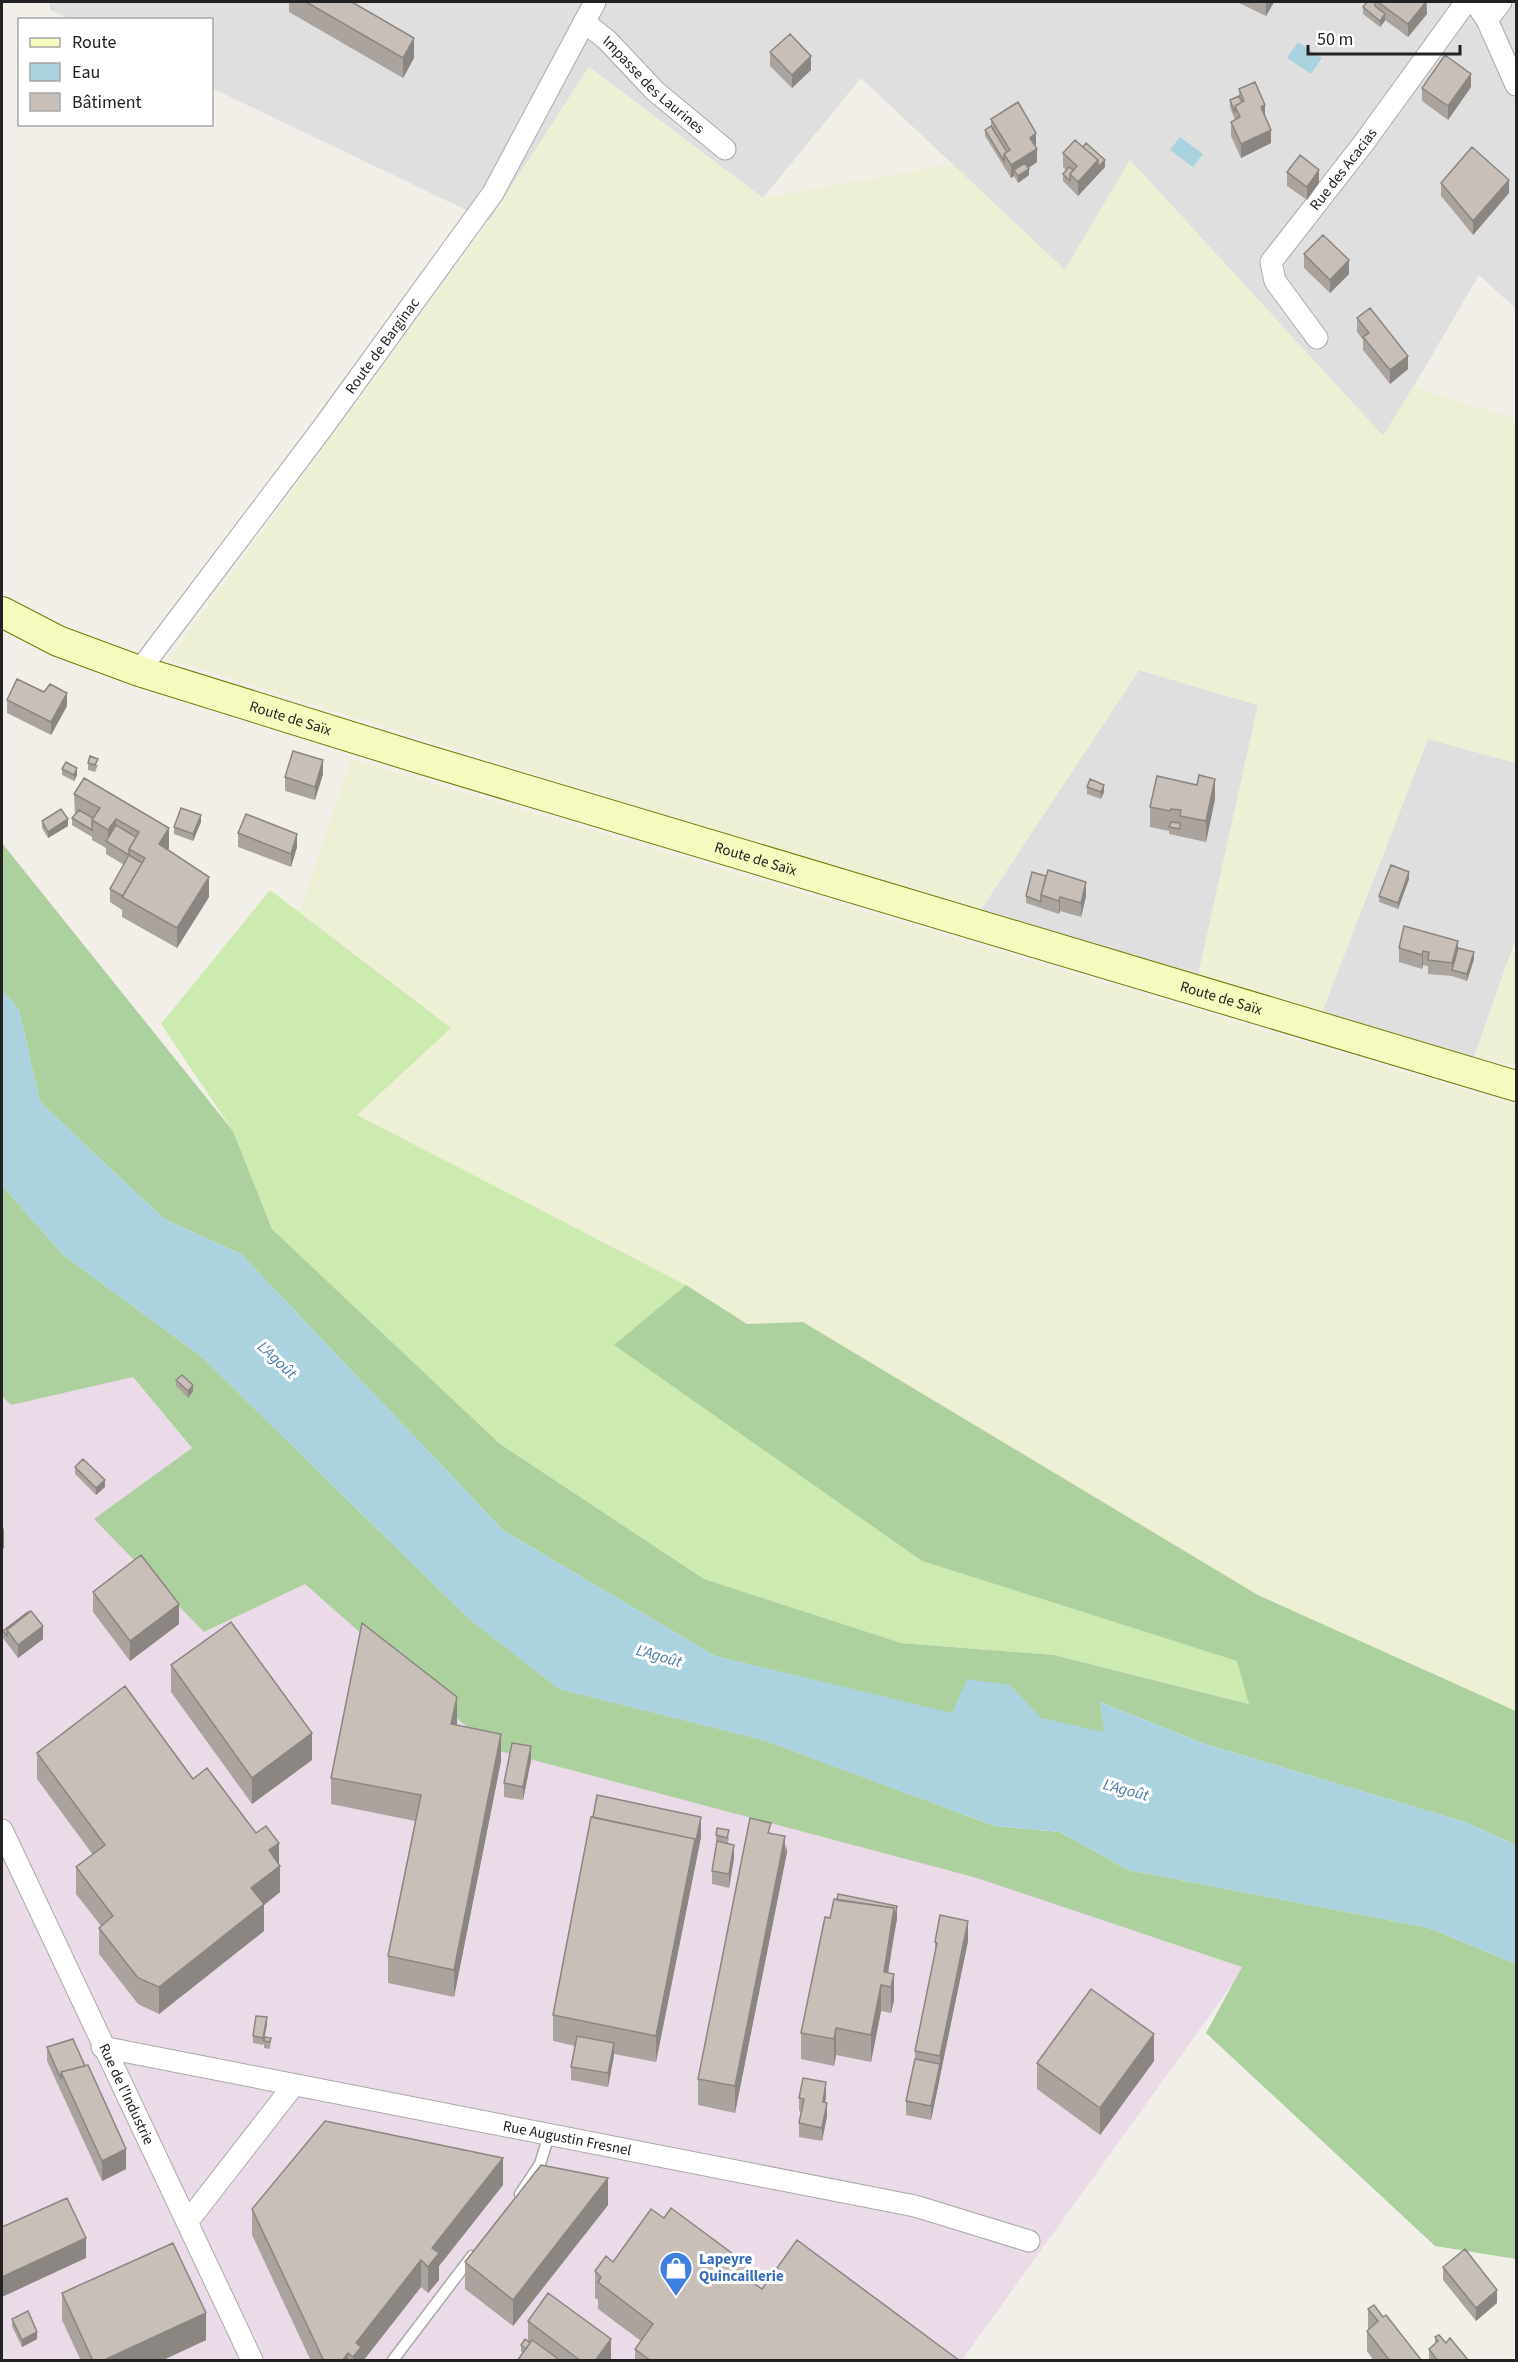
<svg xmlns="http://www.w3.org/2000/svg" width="1518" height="2362" font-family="'Source Sans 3',sans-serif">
<rect width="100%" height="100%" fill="#f2efe9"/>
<path fill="#e0dfdf" d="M50 2H1516V309L1479 275 1384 437 1130 160 1065 270 861 78 763 198 589 67 489 221 212 88V20L70 19 50 10Z
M1139 670 1258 705 1197 980 978 914Z
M1428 739 1516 763V938L1474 1057 1322 1012Z"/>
<path fill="#ebdbe8" d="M2 1217 192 1448 1254 1954 962 2360H2Z"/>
<path fill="#eef0d5" d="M589 67 763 198 952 164 1065 270 1130 160 1383 436 1413 387 1516 419V763L1428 739 1322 1012 1197 980 1258 705 1139 670 978 914 169 659 489 221Z
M351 759 1516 1105V1711L1258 1595 803 1322 747 1324 686 1285 357 1115 450 1028 299 912Z
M1516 938V1066L1474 1057Z"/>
<path fill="#cdebb0" d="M270 890 451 1028 357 1115 686 1285 615 1345 922 1561 1238 1661 1250 1704 1054 1655 901 1643 704 1579 500 1444 272 1229 233 1131 161 1024Z"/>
<path fill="#add19e" d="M2 843 233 1131 272 1229 500 1444 704 1579 901 1643 1054 1655 1249 1704 1237 1661 922 1561 614 1345 686 1285 747 1324 803 1322 1258 1595 1516 1711V1845L1465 1822 1205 1744 1100 1702 1105 1733 1040 1718 1010 1685 953 1714 715 1656 504 1531 241 1254 164 1219 40 1102 19 1010 2 990Z
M2 1185 62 1254 202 1357 468 1618 559 1689 763 1740 995 1826 1060 1832 1128 1870 1429 1928 1516 1964V2259L1435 2246 1206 2033 1242 1967 977 1878 492 1749 305 1584 204 1632 94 1519 192 1448 133 1377 11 1405 2 1396Z"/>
<path fill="#aad3df" d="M1298 42 1322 58 1311 74 1287 58Z
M1180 137 1203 154 1193 167 1170 150Z
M2 990 19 1010 40 1102 164 1219 241 1254 504 1531 715 1656 952 1713 967 1679 1010 1685 1041 1718 1104 1732 1100 1702 1205 1744 1465 1822 1516 1845V1964L1429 1928 1128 1870 1060 1832 995 1826 763 1740 559 1689 468 1618 202 1357 62 1254 2 1185Z"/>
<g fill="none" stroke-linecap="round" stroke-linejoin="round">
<defs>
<path id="lane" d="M520 2194 540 2164 549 2135
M393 2360 472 2256"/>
<g id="street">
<path d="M1475 2 1487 20 1516 85"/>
<path d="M1487 20 1501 2"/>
<path id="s1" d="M584 22 607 40 655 91 725 149"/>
<path id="s2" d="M1317 338 1275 281 1271 262 1363 144 1466 2"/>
<path id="s3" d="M139 671 321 430 493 193 595 2"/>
<path id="s4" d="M2 1830 252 2360"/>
<path id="s5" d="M102 2047 915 2206 1029 2241"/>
<path d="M188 2221 293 2086"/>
</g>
<g id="secondary">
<path id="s6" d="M2 612 58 641 139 671 419 758 1516 1086"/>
</g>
</defs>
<use href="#lane" stroke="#a9a9a9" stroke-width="13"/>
<use href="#street" stroke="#a9a9a9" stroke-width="23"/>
<use href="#secondary" stroke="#707d05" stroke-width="32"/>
<use href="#lane" stroke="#fff" stroke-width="10"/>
<use href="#street" stroke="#fff" stroke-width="21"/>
<use href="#secondary" stroke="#f7fabf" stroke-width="30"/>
</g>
<path fill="#aba49e" d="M289 2H352L414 58 403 78 289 12Z
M1237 2H1274L1266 16Z
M1367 2H1427V14L1408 37 1385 20 1380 27 1363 14V7Z
M770 52 811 70 792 88 770 66Z
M1471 87 1448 120 1422 101V88Z
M1239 89 1265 118 1271 143 1241 158 1231 136V122L1235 120 1230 107V100L1239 96Z
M991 119 1036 146 1037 162 1029 168V175L1018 183 1014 176 1011 178 985 136V130L991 126Z
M1063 153 1105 167 1078 196 1063 181V174L1066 170 1063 167Z
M1287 172 1319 183 1307 200 1287 186Z
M1441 183 1509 193 1473 235 1441 196Z
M1304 254 1349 274 1330 293 1304 268Z
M1357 318 1408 369 1390 384 1363 350V340L1357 332Z
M7 700 67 706 51 735 7 713Z
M88 763 98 765 95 772 88 770Z
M62 769 77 775 74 781 62 775Z
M323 774 315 800 285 791V777Z
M1087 787 1104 792 1101 799 1087 794Z
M74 794 169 848 168 850 209 897 177 948 122 917V910L110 902V889L124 865 106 854V848L92 840V837L72 825V818L75 815Z
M1215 799 1206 842 1169 834V831L1150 827V807Z
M42 821 68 826 48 838 42 828Z
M201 822 193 841 174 834V827Z
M238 833 297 847 291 867 238 847Z
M1032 872 1086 896 1081 917 1060 911 1059 914 1026 903V896Z
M1409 879 1398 909 1379 902V896Z
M1399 948H1458L1474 959 1467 981 1452 976 1428 974V966L1423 965 1422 969 1399 962Z
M176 1380 193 1391 188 1398 176 1386Z
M75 1467 105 1487 96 1495 75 1474Z
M93 1592 179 1624 130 1661 93 1612Z
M28 1612 43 1639 18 1658 3 1638V1631Z
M171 1665 312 1760 252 1804 171 1692Z
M457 1723 456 1725 501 1761 454 1997 388 1983V1956L415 1821 331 1804V1778Z
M37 1753 193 1779 279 1863 280 1892 264 1905V1931L159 2014 138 2004 99 1954V1928L101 1926 76 1894V1867L93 1855 37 1779Z
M531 1760 523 1800 504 1797V1783Z
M771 1833 785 1845 787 1852 735 2113 698 2105V2079Z
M716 1835 729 1837 728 1843 734 1858 729 1888 712 1884V1871L717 1842H716Z
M701 1837 656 2062 614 2054 608 2087 571 2080V2067L575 2046 553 2041V2015Z
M830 1918 897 1919 888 1973 894 1974V2000L891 2013 881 2011 871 2062 836 2055 834 2066 801 2059V2033Z
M968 1941 931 2120 906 2115V2101L915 2059V2051L935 1955V1942Z
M267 2024 263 2045 253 2043V2036Z
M271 2038 270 2049 264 2048V2041Z
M47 2047 126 2169 102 2181 47 2061Z
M1154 2061 1100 2135 1037 2089V2063Z
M826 2096 825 2103 827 2116 822 2141 799 2137V2123L801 2112 799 2111V2098Z
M503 2185 439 2266V2280L428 2293 421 2287 363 2361H311L252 2235V2209Z
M608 2205 513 2326 465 2289V2262Z
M613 2262 756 2285 762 2289 960 2361H635V2349L641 2341 598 2309V2300L595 2298V2271Z
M1443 2267 1497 2303 1476 2321 1443 2280Z
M62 2293 206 2340 161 2361H81L62 2320Z
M1368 2309 1383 2317 1422 2361H1374L1367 2351V2331L1368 2329Z
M12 2319 37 2339 22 2347 12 2326Z
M528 2321 611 2359 610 2361H517L523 2353 521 2351V2345L528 2341Z
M1435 2337 1446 2343 1469 2361H1429V2349L1435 2344Z"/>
<path fill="#8b8681" d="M1267 2H1274L1266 16V3Z
M1426 2 1427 14 1408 37V24Z
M1385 14V21L1380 27V21Z
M414 38V58L403 78V58Z
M811 56V70L792 88V75Z
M1471 74V87L1448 120V106Z
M1265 105V118L1261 107Z
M1271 130V143L1241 158V144Z
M1036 133V146L1030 151V138Z
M1037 149V162L1017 175 1014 170V176L1011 178V165Z
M1098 160H1105V167L1078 196V182Z
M1029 169V175L1018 183V176Z
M1319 170V183L1307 200V187Z
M1509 180V193L1473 235V221Z
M1349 260V274L1330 293V280Z
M1408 356V369L1390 384V370Z
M67 693V706L51 735V722Z
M323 760V774L315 800V787Z
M77 768V775L74 781V775Z
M1215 779V799L1206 842V821Z
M1104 785V792L1101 799V792Z
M201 815V822L193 841V834Z
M68 819V826L48 838V832Z
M116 819V839L108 842V830Z
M169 828V848L159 864V844Z
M297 834V847L291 867V854Z
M1409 872V879L1398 909V903Z
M209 877V897L177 948V928Z
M1086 882V896L1081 917V903Z
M1060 897V911L1059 914V901Z
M1458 941V955L1452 970V976V963Z
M1423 951V965L1422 969V955Z
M1474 952V959L1467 981V974Z
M193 1385V1391L188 1398V1391Z
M105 1480V1487L96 1495V1488Z
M4 1528V1548L2 1550V1530Z
M179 1604V1624L130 1661V1641Z
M43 1626V1639L18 1658V1645Z
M457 1697V1723L451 1751V1724Z
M312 1733V1760L252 1804V1778Z
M501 1734V1761L454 1997V1970Z
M531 1746V1760L523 1800V1787Z
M701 1817V1837L656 2062V2036L695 1839Z
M785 1836V1856L787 1845V1852L735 2113V2086Z
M279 1843V1867L280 1866V1892L264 1905V1931L159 2014V1987L251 1888 269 1850Z
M734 1845V1858L729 1888V1874Z
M897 1906V1919L894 1934V1921Z
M894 1908V1934L886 1986 884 1972Z
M968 1921V1941L940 2076V2056Z
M894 1974V2000L891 2013V1987Z
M881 1985V2011L871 2062V2035Z
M267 2017V2024L263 2045V2038Z
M836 2028V2055L834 2066V2039Z
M1154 2034V2061L1100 2135V2108Z
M614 2043V2056L608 2087V2073Z
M940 2064V2077L931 2120V2106Z
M826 2082V2096L823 2116V2102Z
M827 2103V2116L822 2141V2128Z
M126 2149V2169L102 2181V2161Z
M503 2158V2185L439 2266V2280L428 2293V2267L432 2248Z
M608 2178V2205L513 2326V2300Z
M86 2238V2258L2 2297V2277Z
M421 2260V2287L363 2361H353L356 2343Z
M756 2271V2297L749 2280Z
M1497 2290V2303L1476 2321V2308Z
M206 2313V2340L161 2361H102Z
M37 2332V2339L22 2347V2340Z
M611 2339V2359L610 2361H595Z
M348 2353V2361H342Z"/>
<path fill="#c7bfb8" stroke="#8b8681" stroke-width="1.5" d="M306 2H352L414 38 403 58Z
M1367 2H1375V6L1385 14 1380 21 1363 7Z
M1378 2H1426L1408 24Z
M790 34 811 56 792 75 770 52Z
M1445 55 1471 74 1448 106 1422 88Z
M1255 82 1265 105 1261 107 1271 130 1241 144 1231 122 1240 117 1235 106 1244 101 1239 89Z
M1239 96 1242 102 1235 106V113L1230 100Z
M1018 102 1036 133 1030 138 1037 149 1011 165 1004 154 1010 150 991 119Z
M991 126 1007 152 1004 154V161L985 130Z
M1075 140 1098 160 1078 182 1070 174 1077 166 1063 153Z
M1086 143 1105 160 1098 167V160L1083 147Z
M1472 147 1509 180 1473 221 1441 183Z
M1300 155 1319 170 1307 187 1287 172Z
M1025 163 1029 169 1018 176 1014 170Z
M1069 167 1073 170 1070 174V181L1063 174Z
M1323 235 1349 260 1330 280 1304 254Z
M1370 308 1408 356 1390 370 1363 337 1369 333 1357 318Z
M17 679 44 692 50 684 67 693 51 722 7 700Z
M293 751 323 760 315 787 285 777Z
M90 756 98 759 95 765 88 763Z
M66 762 77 768 74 775 62 769Z
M1199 775 1215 779 1206 821 1180 816 1181 810 1171 809 1170 811 1150 807 1157 776 1197 785Z
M84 778 169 828 159 844 209 877 177 928 122 897 145 858 129 849 139 832 116 819 108 830 92 820 100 808 74 794Z
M1090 779 1104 785 1101 792 1087 787Z
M181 808 201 815 193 834 174 827Z
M61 809 68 819 48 832 42 821Z
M79 810 93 818 92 820V830L72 818Z
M246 814 297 834 291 854 238 833Z
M1171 822 1180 823V829L1169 827Z
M116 825 136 837 129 849V855L106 841Z
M129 855 142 863 123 896 110 889Z
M1391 865 1409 872 1398 903 1379 896Z
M1048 870 1086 882 1081 903 1060 897 1059 901 1041 895Z
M1032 872 1046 876 1041 895V902L1026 896Z
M1404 926 1458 941 1452 963 1428 960 1429 952 1423 951 1422 955 1399 948Z
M1458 948 1474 952 1467 974 1452 970Z
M182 1375 193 1385 188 1391 176 1380Z
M83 1459 105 1480 96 1488 75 1467Z
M141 1555 179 1604 130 1641 93 1592Z
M31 1611 43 1626 18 1645 7 1630Z
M28 1612V1613L7 1630V1636L3 1631Z
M231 1622 312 1733 252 1778 171 1665Z
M362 1623 457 1697 451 1724 501 1734 454 1970 388 1956 421 1795 331 1778Z
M125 1686 193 1779 207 1768 256 1833 266 1826 279 1843 269 1850 280 1866 251 1888 264 1904 159 1987 138 1978 99 1928 113 1916 76 1867 105 1845 37 1753Z
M512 1743 531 1746 523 1787 504 1783Z
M597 1795 701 1817 695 1845V1839L593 1817Z
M591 1817 695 1839 656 2036 553 2015Z
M750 1818 771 1823 768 1833 785 1836 735 2086 698 2079Z
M717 1828 729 1830 727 1838 716 1835Z
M717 1841 734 1845 729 1874 712 1871Z
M838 1894 897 1906 894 1921V1908L837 1900Z
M834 1899 894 1908 884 1972 894 1974 891 1987 881 1985 871 2035 836 2028 834 2039 801 2033 825 1917 830 1918Z
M940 1915 968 1921 940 2056 915 2051 937 1943 935 1942Z
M1091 1989 1154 2034 1100 2108 1037 2063Z
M256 2016 267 2017 263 2038 253 2036Z
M577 2036 614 2043 608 2073 571 2067Z
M265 2037 271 2038 270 2042 264 2041Z
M73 2039 85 2066 61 2072V2079L47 2047Z
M915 2059 940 2064 931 2106 906 2101Z
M88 2065 126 2149 102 2161 61 2072Z
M803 2078 826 2082 823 2102 827 2103 822 2128 799 2123 804 2099 799 2098Z
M325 2121 503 2158 432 2248 439 2253 428 2267 421 2260 356 2343 361 2347 353 2357 348 2353 342 2361H324L252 2209Z
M541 2165 608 2178 513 2300 465 2262Z
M67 2198 86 2238 2 2277V2227Z
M671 2208 756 2271 749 2280 762 2289 797 2240 960 2361H651L635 2349 653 2324 598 2282 601 2277 595 2271 606 2256 613 2262 651 2209 664 2218Z
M173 2243 206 2313 102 2361H93L62 2293Z
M1465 2249 1497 2290 1476 2308 1443 2267Z
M548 2293 611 2339 595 2361H581L528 2321Z
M1374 2305 1383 2317 1386 2315 1422 2361H1390L1367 2331 1378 2321 1368 2309Z
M28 2311 37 2332 22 2340 12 2319Z
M1439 2335 1446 2343 1450 2338 1469 2361H1438L1429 2349 1438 2341 1435 2337Z
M525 2339 530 2343 526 2349 521 2345Z
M532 2340 557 2358 555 2361H517Z"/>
<defs>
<symbol id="shop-pin" viewBox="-11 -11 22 30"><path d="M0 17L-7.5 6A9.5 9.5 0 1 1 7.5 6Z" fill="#3f7fe0" stroke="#fff"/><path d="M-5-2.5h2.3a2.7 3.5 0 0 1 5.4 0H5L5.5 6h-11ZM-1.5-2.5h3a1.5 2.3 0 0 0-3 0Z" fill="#fff"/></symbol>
</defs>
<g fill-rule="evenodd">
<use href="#shop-pin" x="657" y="2249" width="38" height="52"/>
</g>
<g text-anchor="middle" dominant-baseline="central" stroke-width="6" stroke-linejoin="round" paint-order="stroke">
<g font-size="15" fill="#222" stroke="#fff">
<text stroke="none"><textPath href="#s1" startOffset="94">Impasse des Laurines</textPath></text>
<text stroke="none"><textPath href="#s2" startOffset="208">Rue des Acacias</textPath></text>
<text stroke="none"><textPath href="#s3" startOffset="406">Route de Barginac</textPath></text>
<text stroke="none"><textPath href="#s6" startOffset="308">Route de Saïx</textPath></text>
<text stroke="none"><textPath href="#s6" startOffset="794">Route de Saïx</textPath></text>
<text stroke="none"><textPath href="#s6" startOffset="1280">Route de Saïx</textPath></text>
<text stroke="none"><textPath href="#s4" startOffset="292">Rue de l'Industrie</textPath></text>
<text stroke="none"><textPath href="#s5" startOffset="474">Rue Augustin Fresnel</textPath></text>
</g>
<g font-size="15" font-weight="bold" fill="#366cbe" stroke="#fff" text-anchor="start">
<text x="699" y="2259">Lapeyre<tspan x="699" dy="17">Quincaillerie</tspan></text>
</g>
<g font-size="16" font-style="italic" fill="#4a7aab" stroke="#fff">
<text transform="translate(277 1360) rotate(43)">L'Agoût</text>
<text transform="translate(659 1656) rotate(16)">L'Agoût</text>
<text transform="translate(1126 1790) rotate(15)">L'Agoût</text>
</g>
</g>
<rect width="1518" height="2362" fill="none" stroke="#222222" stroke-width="6"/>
<rect x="18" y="18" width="195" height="108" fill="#ffffff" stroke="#a7a7a7" stroke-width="1.5"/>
<rect x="30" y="38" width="30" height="9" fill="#f7fabf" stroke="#a7a7a7" stroke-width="1.5"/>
<text x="72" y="48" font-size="18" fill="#222222">Route</text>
<rect x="30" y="63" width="30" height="18" fill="#aad3df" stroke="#a7a7a7" stroke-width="1.5"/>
<text x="72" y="78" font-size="18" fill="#222222">Eau</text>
<rect x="30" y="93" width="30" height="18" fill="#c7bfb8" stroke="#a7a7a7" stroke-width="1.5"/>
<text x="72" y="108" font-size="18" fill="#222222">Bâtiment</text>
<path d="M1308 45v9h152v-9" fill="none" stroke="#222222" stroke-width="3"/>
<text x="1317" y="45" font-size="18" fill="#222222" stroke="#ffffff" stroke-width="4.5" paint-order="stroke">50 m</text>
</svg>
